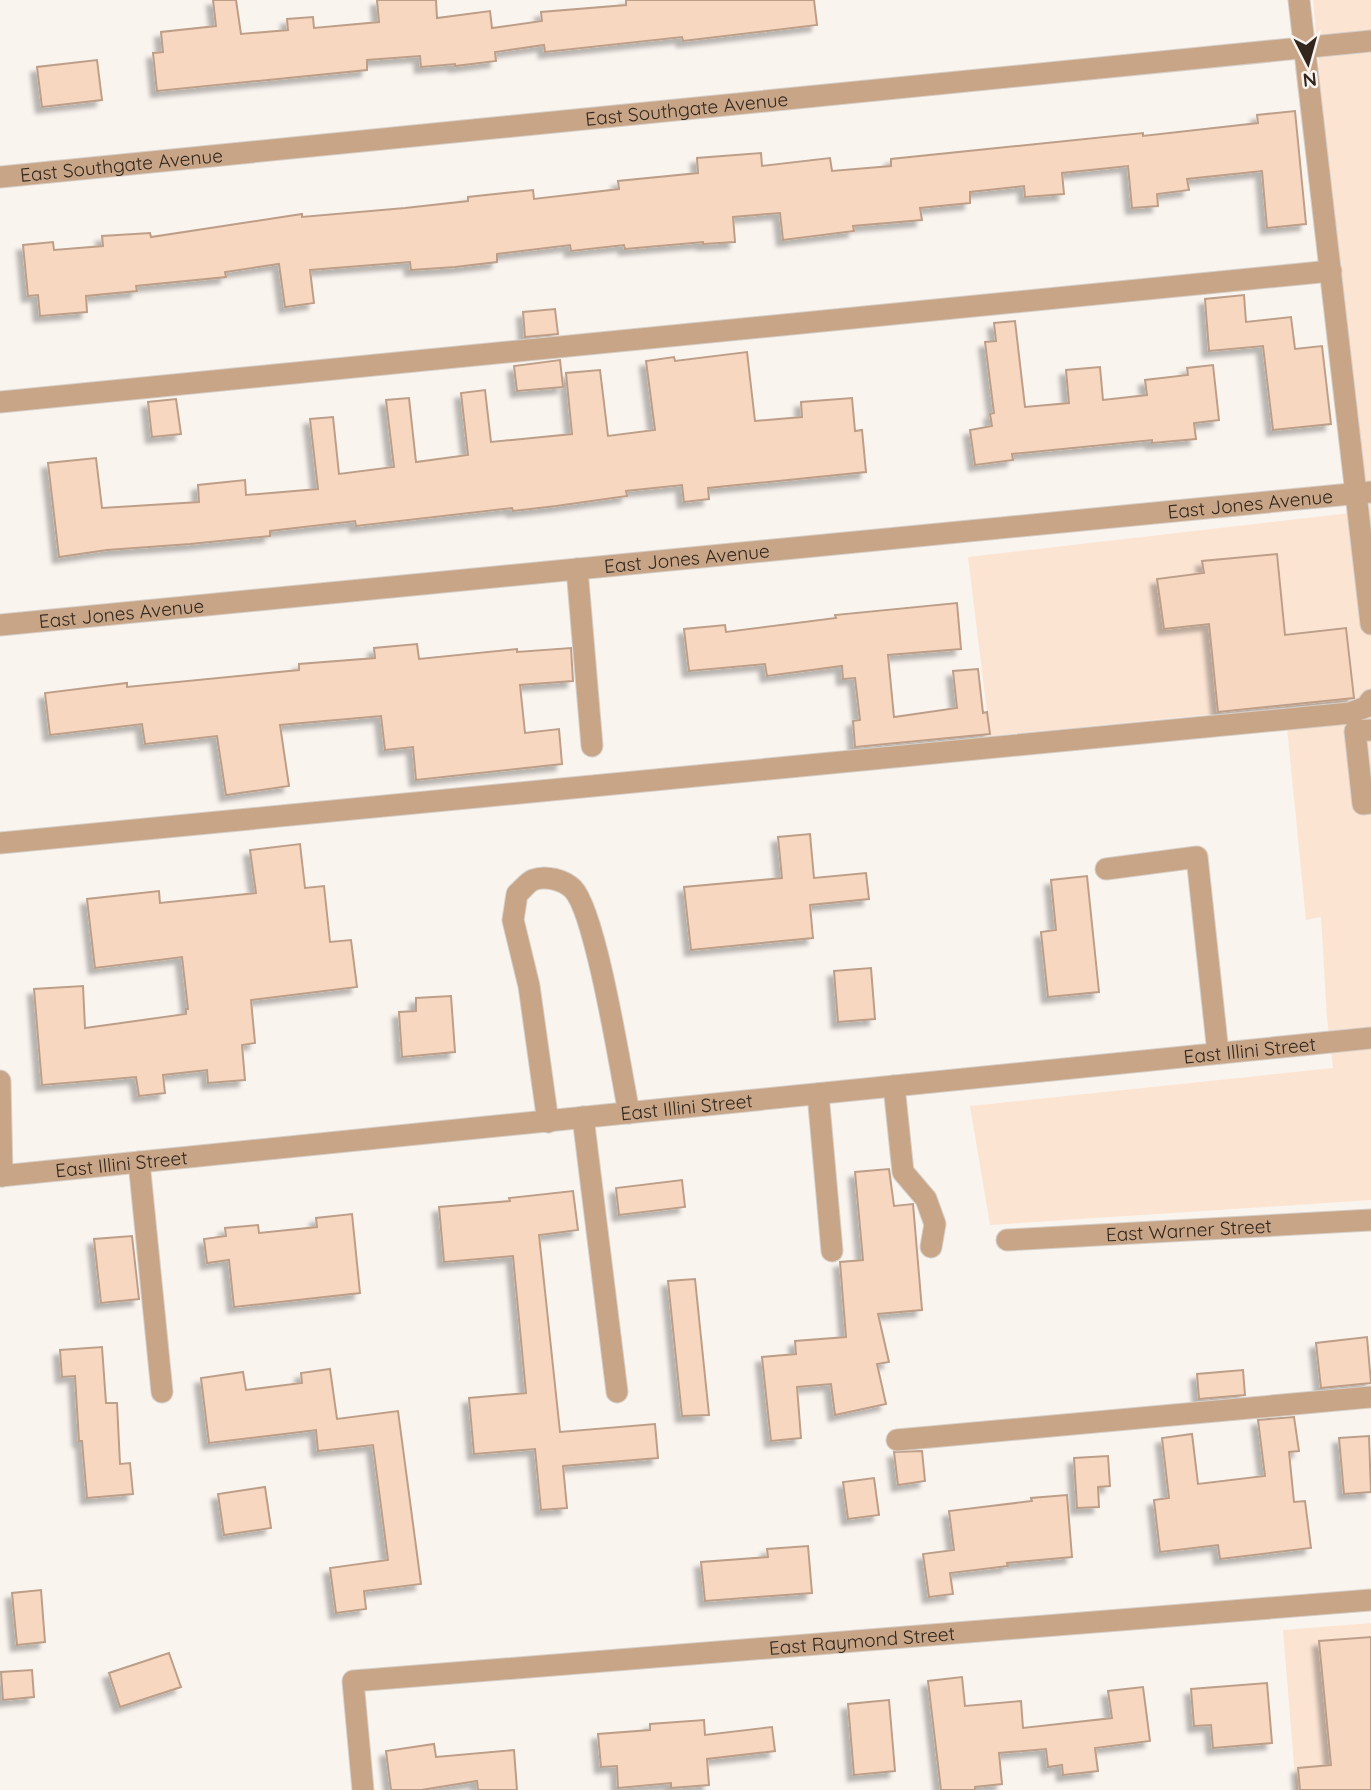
<svg xmlns="http://www.w3.org/2000/svg" width="1371" height="1790" font-family="Quicksand,sans-serif">
<defs>
<filter id="shadow"><feDropShadow dx="-6" dy="6" stdDeviation="2" flood-color="#0004"/></filter>
</defs>
<rect width="100%" height="100%" fill="#faf4ef"/>
<path fill="#fce4d3" d="M1313 0H1371V1200L990 1225 970 1106 1333 1068 1327 1018 1321 917 1306 920 1285 707 990 736 968 557 1350 513 1295 68 1319 66Z
M1371 1623V1790H1296L1283 1630Z"/>
<path fill="#f8d7c0" stroke="#bd9f89" stroke-width="2" filter="url(#shadow)" d="M213 0H236L241 34 288 30 287 19 313 17 314 28 379 22 377 0H436L437 18 490 11 492 28 542 21 541 12 626 5V0H814L817 25 683 41 682 37 545 52 544 45 495 52 496 61 455 66V64L421 67 420 56 367 60V70L157 91 153 53 163 52 161 32 216 26Z
M97 60 102 100 42 107 37 67Z
M1295 111 1306 224 1267 228 1262 171 1187 179 1189 190 1157 194 1158 206 1132 208 1128 166 1062 173 1064 194 1025 197 1024 186 970 192V203L920 208 922 220 853 226 854 231 783 240 780 213 733 217 735 242 703 244V242L625 249 624 245 571 251 570 245 497 254V262L455 267 411 270 410 262 310 270 314 303 285 307 279 264 225 272 226 277 136 286 137 291 86 296 87 312 40 316 38 295 28 296 23 245 53 242 54 250 103 246 102 236 150 233 151 237 302 214V217L405 208 468 201V197L533 190 534 199 619 189 618 181 698 173 697 158 761 153 762 166 830 158 832 171 891 166V159L1143 133V136L1258 123 1257 115Z
M1244 295 1246 322 1291 317 1295 349 1322 346 1331 424 1273 430 1263 346 1209 351 1205 299Z
M555 309 558 334 525 337 523 312Z
M1015 321 1025 407 1069 403 1066 370 1100 367 1103 400 1147 395 1145 380 1188 375 1187 368 1213 365 1219 420 1194 423 1196 439 1152 443V440L1012 454 1013 460 975 465 970 430 992 426 990 414 994 413 985 342 996 341 994 323Z
M747 352 755 421 802 417 801 402 852 398 855 431 862 430 866 472 708 488 709 499 684 502 682 485 626 491 627 496 556 506 513 511 512 508 356 526 355 521 270 531V536L190 544 107 550 59 557 48 463 96 458 102 508 199 502 198 485 245 480 246 495 318 489 310 419 333 417 339 474 394 467 386 400 409 398 416 462 468 455 461 393 485 390 491 442 572 434 566 373 600 370 608 436 655 430 646 361 674 357 675 361Z
M560 360 563 387 517 391 514 366Z
M176 399 181 434 152 437 148 402Z
M1277 554 1285 635 1346 628 1354 698 1218 712 1209 624 1164 629 1157 579 1204 573 1202 561Z
M957 603 961 649 888 655 894 717 957 708 953 671 978 669 983 713 987 712 990 734 855 747 853 721 860 720 855 678 843 679 842 666 767 676 765 664 689 671 684 629 725 625 726 632 836 618 835 615Z
M417 644 419 659 517 649V652L571 648 573 681 520 685 525 733 559 729 562 764 416 780 413 747 385 750 381 716 280 725 289 786 226 795 217 736 145 744 142 724 50 735 45 693 127 683V687L299 670V664L375 658 374 648Z
M810 834 814 878 866 873 869 899 810 905 813 938 691 950 684 887 782 878 778 837Z
M300 844 305 888 324 886 330 942 351 940 357 987 251 1000 255 1043 242 1045 245 1080 208 1083 207 1070 163 1075 165 1093 139 1096 136 1077 42 1085 34 989 83 986 85 1028 186 1014V1009H188L182 957 95 968 87 899 159 891 160 903 256 893 250 850Z
M1087 876 1099 992 1048 997 1041 932 1056 930 1051 880Z
M871 968 875 1019 838 1022 834 971Z
M451 996 455 1052 402 1057 399 1012 416 1011V998Z
M889 1169 894 1206 913 1204 922 1310 878 1314 889 1362 877 1364 886 1404 835 1415 831 1384 797 1387 801 1438 771 1441 762 1357 796 1354 795 1341 846 1337 840 1262 863 1260 855 1172Z
M682 1180 685 1207 619 1215 616 1188Z
M573 1191 578 1230 539 1235 560 1432 655 1424 658 1458 563 1466 567 1508 541 1510 535 1449 474 1454 469 1398 526 1393 513 1256 444 1262 439 1207 510 1201 509 1198Z
M352 1214 360 1293 234 1307 229 1260 207 1263 204 1239 226 1236 225 1228 258 1225 259 1233 317 1227 316 1218Z
M132 1236 139 1299 101 1303 94 1239Z
M695 1279 709 1415 682 1416 668 1281Z
M1367 1337 1371 1383 1321 1388 1316 1343Z
M102 1347 106 1403H117L120 1464 130 1463 133 1494 87 1498 82 1441H79L75 1376 62 1377 60 1350Z
M330 1369 337 1419 398 1411 421 1584 364 1591 366 1609 336 1613 330 1568 388 1560 373 1445 318 1451 316 1430 209 1443 201 1378 243 1372 246 1390 302 1383 301 1373Z
M1243 1370 1245 1395 1199 1399 1197 1374Z
M1294 1417 1299 1451 1289 1452 1294 1502 1305 1501 1311 1548 1220 1559 1218 1545 1160 1552 1154 1500 1169 1498 1162 1438 1192 1434 1198 1484 1265 1476 1258 1420Z
M1369 1436 1371 1492 1344 1494 1339 1438Z
M922 1451 925 1481 898 1485 894 1452Z
M1108 1456 1110 1486 1098 1487 1099 1507 1077 1508 1074 1458Z
M874 1478 879 1515 848 1519 843 1482Z
M265 1487 271 1528 224 1535 218 1494Z
M1067 1495 1072 1557 1007 1563 1008 1566 950 1573 953 1594 929 1597 923 1554 954 1550 949 1511 1032 1501 1031 1498Z
M808 1546 812 1593 705 1601 701 1562 768 1557 767 1549Z
M41 1590 45 1642 17 1645 12 1593Z
M1371 1637V1790H1300L1298 1768 1331 1765 1319 1641Z
M169 1653 181 1687 120 1707 109 1673Z
M32 1670 34 1697 3 1700 1 1672Z
M962 1677 965 1706 1021 1701 1023 1728 1112 1718 1108 1691 1143 1687 1150 1741 1095 1748 1098 1771 1063 1775 1062 1765 1048 1767 1046 1749 999 1753 1002 1784 975 1787V1790H941L928 1681Z
M1267 1683 1272 1743 1213 1748 1211 1725 1194 1726 1191 1689Z
M889 1700 895 1771 854 1775 848 1704Z
M704 1720 705 1735 772 1727 775 1751 707 1759 709 1785 671 1788V1783L618 1788 617 1766 601 1767 598 1734 650 1730V1724Z
M434 1744 436 1757 514 1750 517 1790H478L477 1781 421 1790H391L386 1751Z"/>
<g fill="none" stroke-linecap="round" stroke-linejoin="round">
<defs>
<g id="minor">
<path d="M1299 0 1371 624"/>
<path id="s1" d="M0 177 1371 41"/>
<path d="M0 402 1331 271"/>
<path d="M577 569 592 746"/>
<path id="s2" d="M0 625 1371 492"/>
<path d="M1371 730 1355 731 1363 804 1371 803"/>
<path d="M0 843 1350 713 1366 707 1371 700"/>
<path d="M1106 869 1197 857 1218 1053"/>
<path d="M0 1081 2 1176"/>
<path d="M894 1086 903 1172 926 1199 935 1224 931 1247"/>
<path d="M818 1094 832 1251"/>
<path d="M583 1117 617 1392"/>
<path d="M548 1122 529 986 513 920 517 894C522 890 528 882 533 880 546 875 564 880 573 889 596 913 621 1072 629 1113"/>
<path d="M139 1162 162 1392"/>
<path id="s3" d="M0 1176 1371 1038"/>
<path id="s4" d="M1007 1240 1371 1220"/>
<path d="M897 1440 1371 1397"/>
<path id="s5" d="M363 1790 353 1681 1371 1600"/>
</g>
</defs>
<use href="#minor" stroke="#d6cfc9" stroke-width="23"/>
<use href="#minor" stroke="#c7a586" stroke-width="21"/>
</g>
<g text-anchor="middle" dominant-baseline="central" stroke-width="5" stroke-linejoin="round" paint-order="stroke">
<g font-size="19" fill="#32261d" stroke="#faf4ef">
<text stroke="none"><textPath href="#s1" startOffset="690">East Southgate Avenue</textPath></text>
<text stroke="none"><textPath href="#s1" startOffset="122">East Southgate Avenue</textPath></text>
<text stroke="none"><textPath href="#s2" startOffset="1256">East Jones Avenue</textPath></text>
<text stroke="none"><textPath href="#s2" startOffset="690">East Jones Avenue</textPath></text>
<text stroke="none"><textPath href="#s2" startOffset="122">East Jones Avenue</textPath></text>
<text stroke="none"><textPath href="#s3" startOffset="1256">East Illini Street</textPath></text>
<text stroke="none"><textPath href="#s3" startOffset="690">East Illini Street</textPath></text>
<text stroke="none"><textPath href="#s3" startOffset="122">East Illini Street</textPath></text>
<text stroke="none"><textPath href="#s4" startOffset="182">East Warner Street</textPath></text>
<text stroke="none"><textPath href="#s5" startOffset="620">East Raymond Street</textPath></text>
</g>
</g>
<g transform="translate(1308 63) rotate(174)" stroke="#faf4ef" stroke-width="5" paint-order="stroke">
<path d="M0-5L12 26L0 18L-12 26Z" fill="#32261d"/>
<text y="-10" font-size="19" font-weight="bold" text-anchor="middle" fill="#32261d">N</text>
</g>
</svg>
